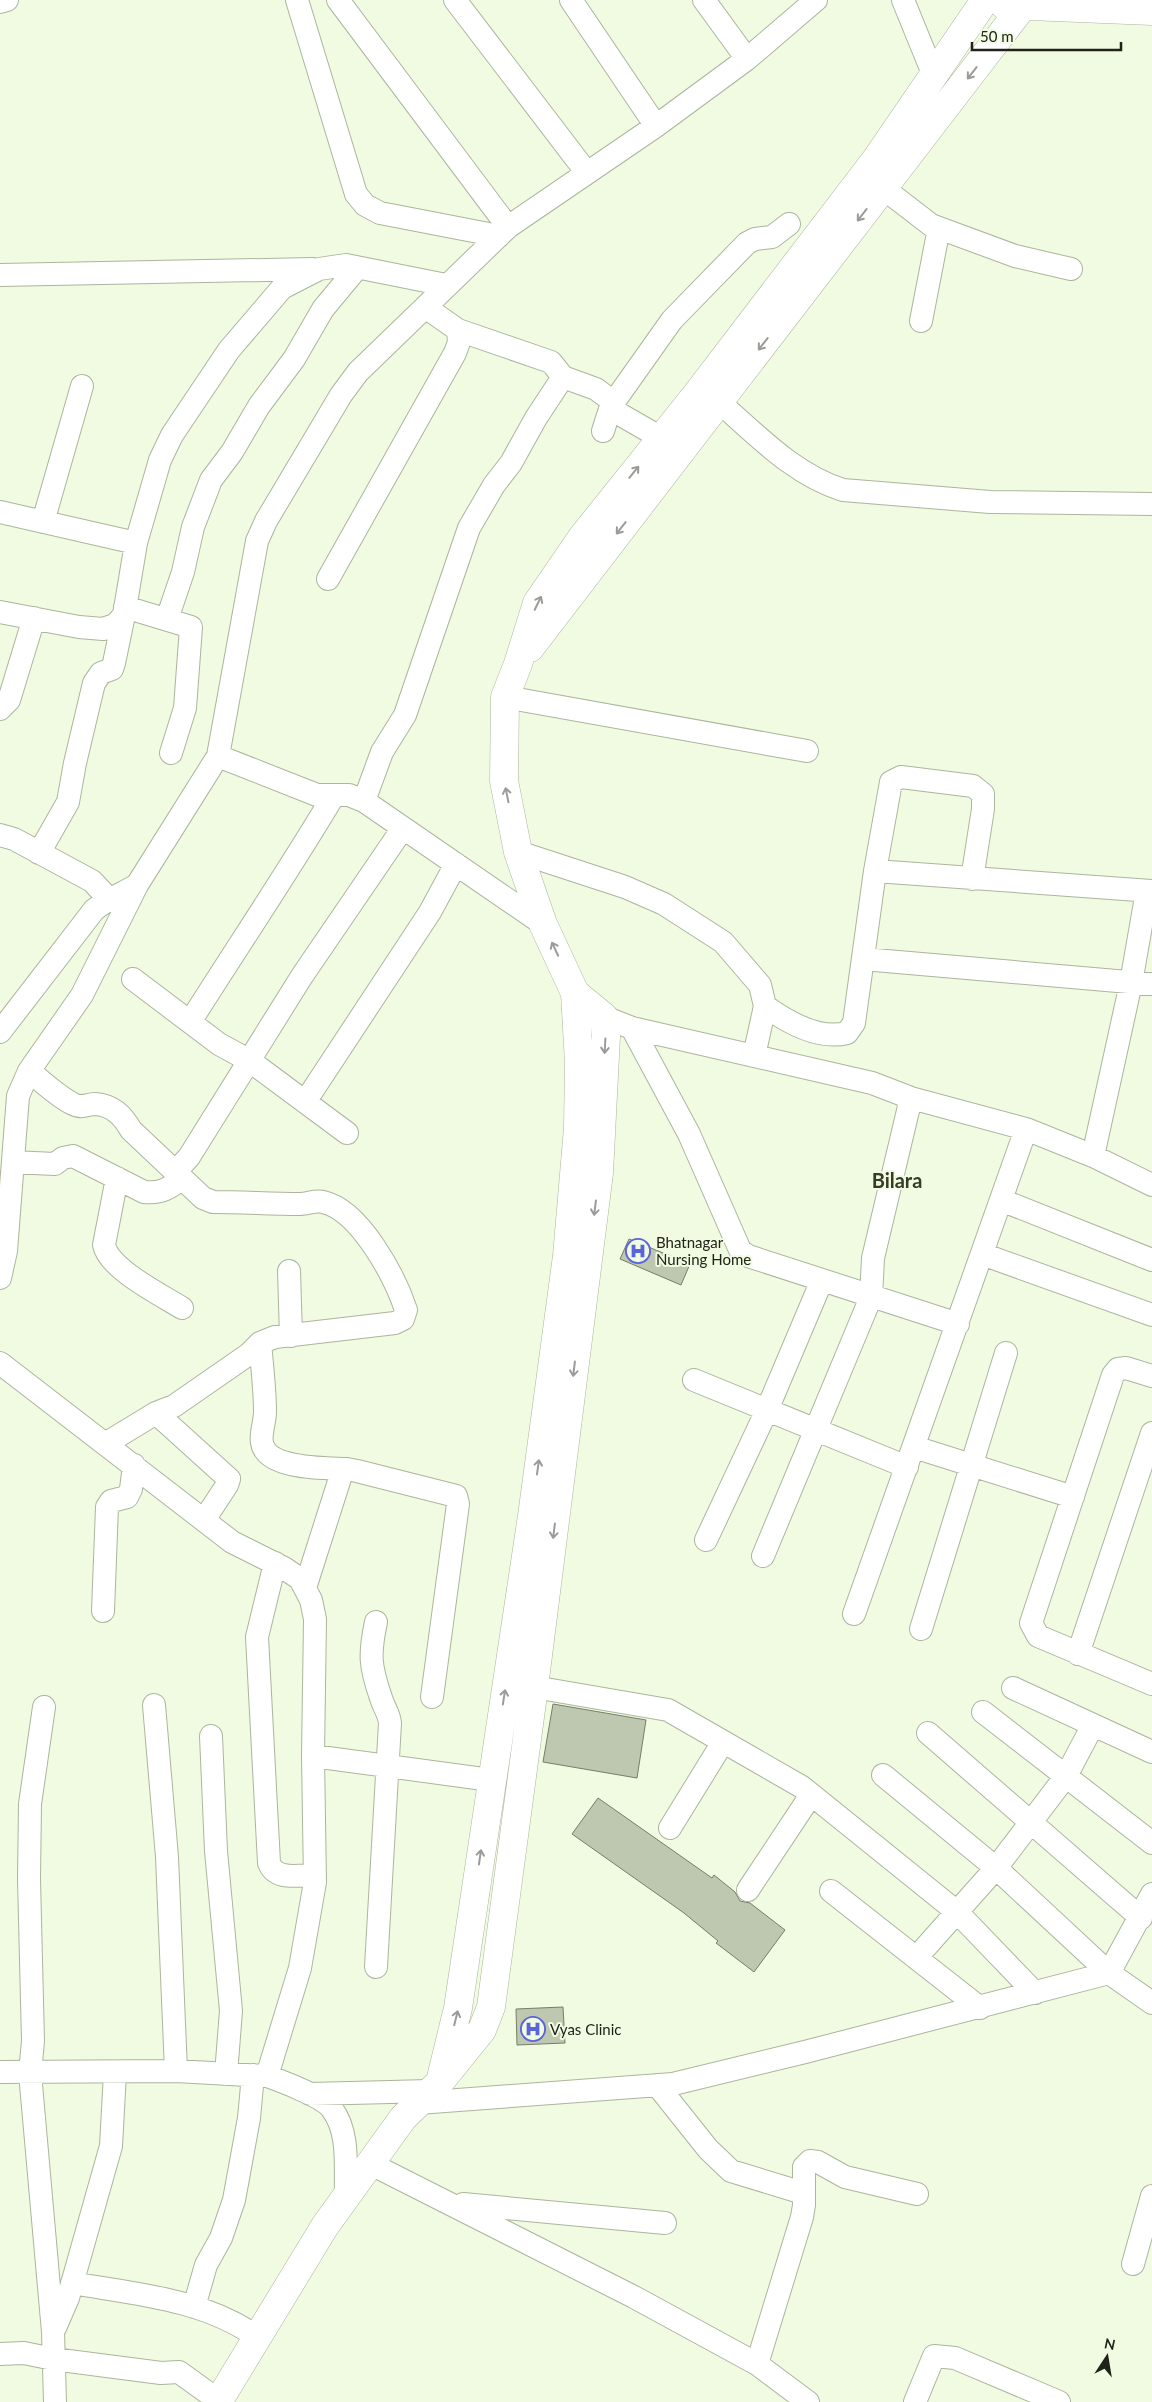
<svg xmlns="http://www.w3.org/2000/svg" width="1152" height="2402" font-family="Lato,sans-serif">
<rect width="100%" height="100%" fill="#f0fbe1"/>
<path fill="#bec7af" stroke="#757e68" d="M629 1239 690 1264 681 1285 620 1259Z
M553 1704 646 1720 637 1778 543 1762Z
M598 1798 712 1878 714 1875 735 1892 740 1901 750 1903 785 1930 754 1972 716 1943 718 1941 684 1913 572 1834Z
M563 2007 565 2043 517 2045 516 2009Z"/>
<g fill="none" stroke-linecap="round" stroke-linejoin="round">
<defs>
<path id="minor" d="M297 0 356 194 365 205 380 213 499 236
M338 0 508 227
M455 0 587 173
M571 0 656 126
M704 0 747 59
M903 0 934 76
M0 2 7 0
M883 188 931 225 1015 256 1071 269
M0 275 313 269
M921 321 939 228
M458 330 551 362 563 377 596 389 608 398 616 412 661 438
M719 402C757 435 794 475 843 490L990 502 1152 504
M603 431 611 406 672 320 747 243 755 239 772 237 789 224
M0 512 136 543
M43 522 82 386
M328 579 455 353 459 342 458 330 425 307
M125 607 191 627 185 708 171 753
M0 612 79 627 103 629 115 625 124 615 136 543 160 460 172 435 229 350 282 288 319 269 346 265 446 285
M167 619 183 572 193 527 211 480 232 452 259 406 294 359 323 309 357 268
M505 697 807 751
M0 709 9 700 34 618
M218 756 317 795H349L364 801 543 924
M364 801 382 752 405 715 469 528 494 485 511 463 536 418 563 377
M0 835 14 839 92 881 108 898
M518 852 625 887 664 904 723 942 760 985 765 1006 754 1056
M39 853 68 802 75 763 94 683 101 673 112 669 114 663 124 615
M875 871 1152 891
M863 959 1152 984
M133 979 219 1044 250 1061 347 1133
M765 1006C787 1022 819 1040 847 1033L854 1023 875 871 891 782 901 777 973 786 983 794V809L972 879
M604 1017 632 1028 872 1083 911 1098 1026 1129 1093 1156 1152 1185
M190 1022C238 946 288 872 334 795
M632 1028 689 1134 740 1250 748 1256 958 1324
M0 1032 94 910C107 899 122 894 137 885L218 756 257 541 266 521 341 395 358 372 508 227 656 126 747 59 816 0
M29 1071C43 1082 57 1096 73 1104 82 1109 87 1104 95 1104 113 1105 123 1116 131 1130L203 1198 213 1202C242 1202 271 1204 300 1204 307 1204 316 1200 323 1202 360 1210 395 1277 406 1310L403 1319 395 1323 275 1337 260 1343 249 1354 174 1406 156 1413 105 1444
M305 1102 430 912 456 864
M1093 1156 1131 983 1147 891
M13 1162 55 1164 63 1158 73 1156 144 1192C161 1194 170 1188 182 1178
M176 1171 189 1157 302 976 403 828
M117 1178 104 1245C109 1269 161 1295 182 1308
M1001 1200 1152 1260
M982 1254 1152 1315
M289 1271 291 1336
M0 1278 6 1251 18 1096 29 1071 82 995 137 885
M260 1343C262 1366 265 1389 265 1412 265 1422 260 1434 262 1443 267 1470 327 1468 347 1469
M0 1363 232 1542 284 1568 300 1579 311 1600 315 1619 313 1756 315 1882 300 1968 267 2076
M1152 1376 1126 1368 1118 1369 1113 1375 1031 1623 1038 1636 1152 1684
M694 1380 907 1467
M156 1413 229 1479 227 1485 204 1520
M914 1447 1073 1497
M706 1540 767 1410 822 1280
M763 1556 871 1297 873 1258 911 1098
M275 1563 257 1637 269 1863C276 1881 298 1875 315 1875
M305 1588 342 1472 347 1469 357 1471 456 1496 458 1504 432 1697
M103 1611 107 1507 111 1501 127 1497 131 1489 134 1465
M854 1614 1026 1129
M921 1629 1006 1353
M1078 1654 1152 1433
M534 1687 668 1710 802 1787 957 1912 1035 1993
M1013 1688 1152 1752
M154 1705 167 1857 176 2071
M44 1707 30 1804 29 1879 33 2041 30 2073 53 2332 55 2402
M983 1712 1152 1843
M928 1733 1141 1918
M211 1736 216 1851 231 2011 226 2074
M313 1756 491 1780
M883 1775 996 1868 1109 1973 1152 2003
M670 1828 723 1742
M748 1890 811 1795
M831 1891 980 2008
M916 1958 996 1868 1066 1776 1093 1725
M376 1967 390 1723C389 1713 384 1708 381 1698 370 1666 369 1655 376 1622
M0 2072 176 2071 267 2076C281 2081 324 2097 332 2109 350 2133 345 2167 346 2195
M657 2085 708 2149 731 2171 803 2193
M310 2094 430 2091
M418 2103 673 2084 805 2052 1109 1973 1152 1894
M369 2163 634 2297 757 2364 808 2402
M463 2204 665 2223
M1133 2264 1152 2196
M72 2283C135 2294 204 2299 257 2337
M194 2307 206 2265 221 2238 234 2200 249 2118 253 2075
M55 2328 68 2298 111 2146 115 2073
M0 2354 24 2353 53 2359 161 2373 179 2372 219 2401
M757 2364 802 2217 804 2205V2167L810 2161 818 2162 845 2177 917 2194
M915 2402 934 2356 955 2358 1059 2402"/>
<path id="major" d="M1004 5 1152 11
M530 648 1023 6
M440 2082 458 2008 532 1516 567 1256 578 1128 579 1063 575 993 543 924 518 852 504 781 505 697 518 664 537 603 583 536 696 395 877 158 983 3
M218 2402 325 2226 403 2118 440 2082 482 2030 491 2007 534 1687 599 1173 606 1036 604 1017 575 993"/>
</defs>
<use href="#minor" stroke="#acb59d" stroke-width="24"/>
<use href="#major" stroke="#acb59d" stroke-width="29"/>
<use href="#minor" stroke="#fff" stroke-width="22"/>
<use href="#major" stroke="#fff" stroke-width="28"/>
</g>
<defs><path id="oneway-shaft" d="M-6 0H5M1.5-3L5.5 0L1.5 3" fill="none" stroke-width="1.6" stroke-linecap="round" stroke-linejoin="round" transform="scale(1.25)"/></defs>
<g stroke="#9b9c98">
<use href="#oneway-shaft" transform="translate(972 73) rotate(128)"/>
<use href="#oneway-shaft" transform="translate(862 215) rotate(128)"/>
<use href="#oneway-shaft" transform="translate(763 344) rotate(128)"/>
<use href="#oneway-shaft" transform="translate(634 472) rotate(-51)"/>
<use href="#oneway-shaft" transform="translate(621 528) rotate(128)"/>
<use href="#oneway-shaft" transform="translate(538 603) rotate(-64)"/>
<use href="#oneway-shaft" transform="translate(507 795) rotate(-101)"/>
<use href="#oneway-shaft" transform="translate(555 949) rotate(-115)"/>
<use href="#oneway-shaft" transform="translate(605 1046) rotate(93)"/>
<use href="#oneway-shaft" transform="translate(595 1208) rotate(97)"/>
<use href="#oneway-shaft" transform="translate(574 1369) rotate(97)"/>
<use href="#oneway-shaft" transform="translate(538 1467) rotate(-82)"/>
<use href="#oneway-shaft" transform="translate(554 1531) rotate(97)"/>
<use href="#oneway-shaft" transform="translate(504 1697) rotate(-81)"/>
<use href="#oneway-shaft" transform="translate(480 1857) rotate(-82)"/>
<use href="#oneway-shaft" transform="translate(456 2018) rotate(-76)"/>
</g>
<defs>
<symbol id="hospital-ring" viewBox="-11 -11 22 22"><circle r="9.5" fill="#f0fbe1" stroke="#5a64dc" stroke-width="1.5"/><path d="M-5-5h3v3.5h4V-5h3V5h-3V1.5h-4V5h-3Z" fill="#5a64dc"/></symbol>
</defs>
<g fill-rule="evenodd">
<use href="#hospital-ring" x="624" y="1237" width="28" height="28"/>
<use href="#hospital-ring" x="519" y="2015" width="28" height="28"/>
</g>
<g text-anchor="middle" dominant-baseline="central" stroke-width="4" stroke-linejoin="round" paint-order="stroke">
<g font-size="15" fill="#20231a" stroke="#f0fbe1" text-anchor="start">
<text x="656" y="1242">Bhatnagar<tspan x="656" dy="17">Nursing Home</tspan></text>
<text x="550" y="2029">Vyas Clinic</text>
</g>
<g font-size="20" font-weight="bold" fill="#343b27" stroke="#f0fbe1">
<text x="897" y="1180">Bilara</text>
</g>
</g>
<g transform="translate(1107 2357) rotate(12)" stroke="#f0fbe1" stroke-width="4" paint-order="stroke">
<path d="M0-4L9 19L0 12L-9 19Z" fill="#20231a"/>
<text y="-8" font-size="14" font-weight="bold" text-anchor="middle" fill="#20231a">N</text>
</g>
<path d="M972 42v8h149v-8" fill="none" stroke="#20231a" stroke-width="2.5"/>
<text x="980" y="42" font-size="15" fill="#20231a" stroke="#f0fbe1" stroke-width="4" paint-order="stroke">50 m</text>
</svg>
